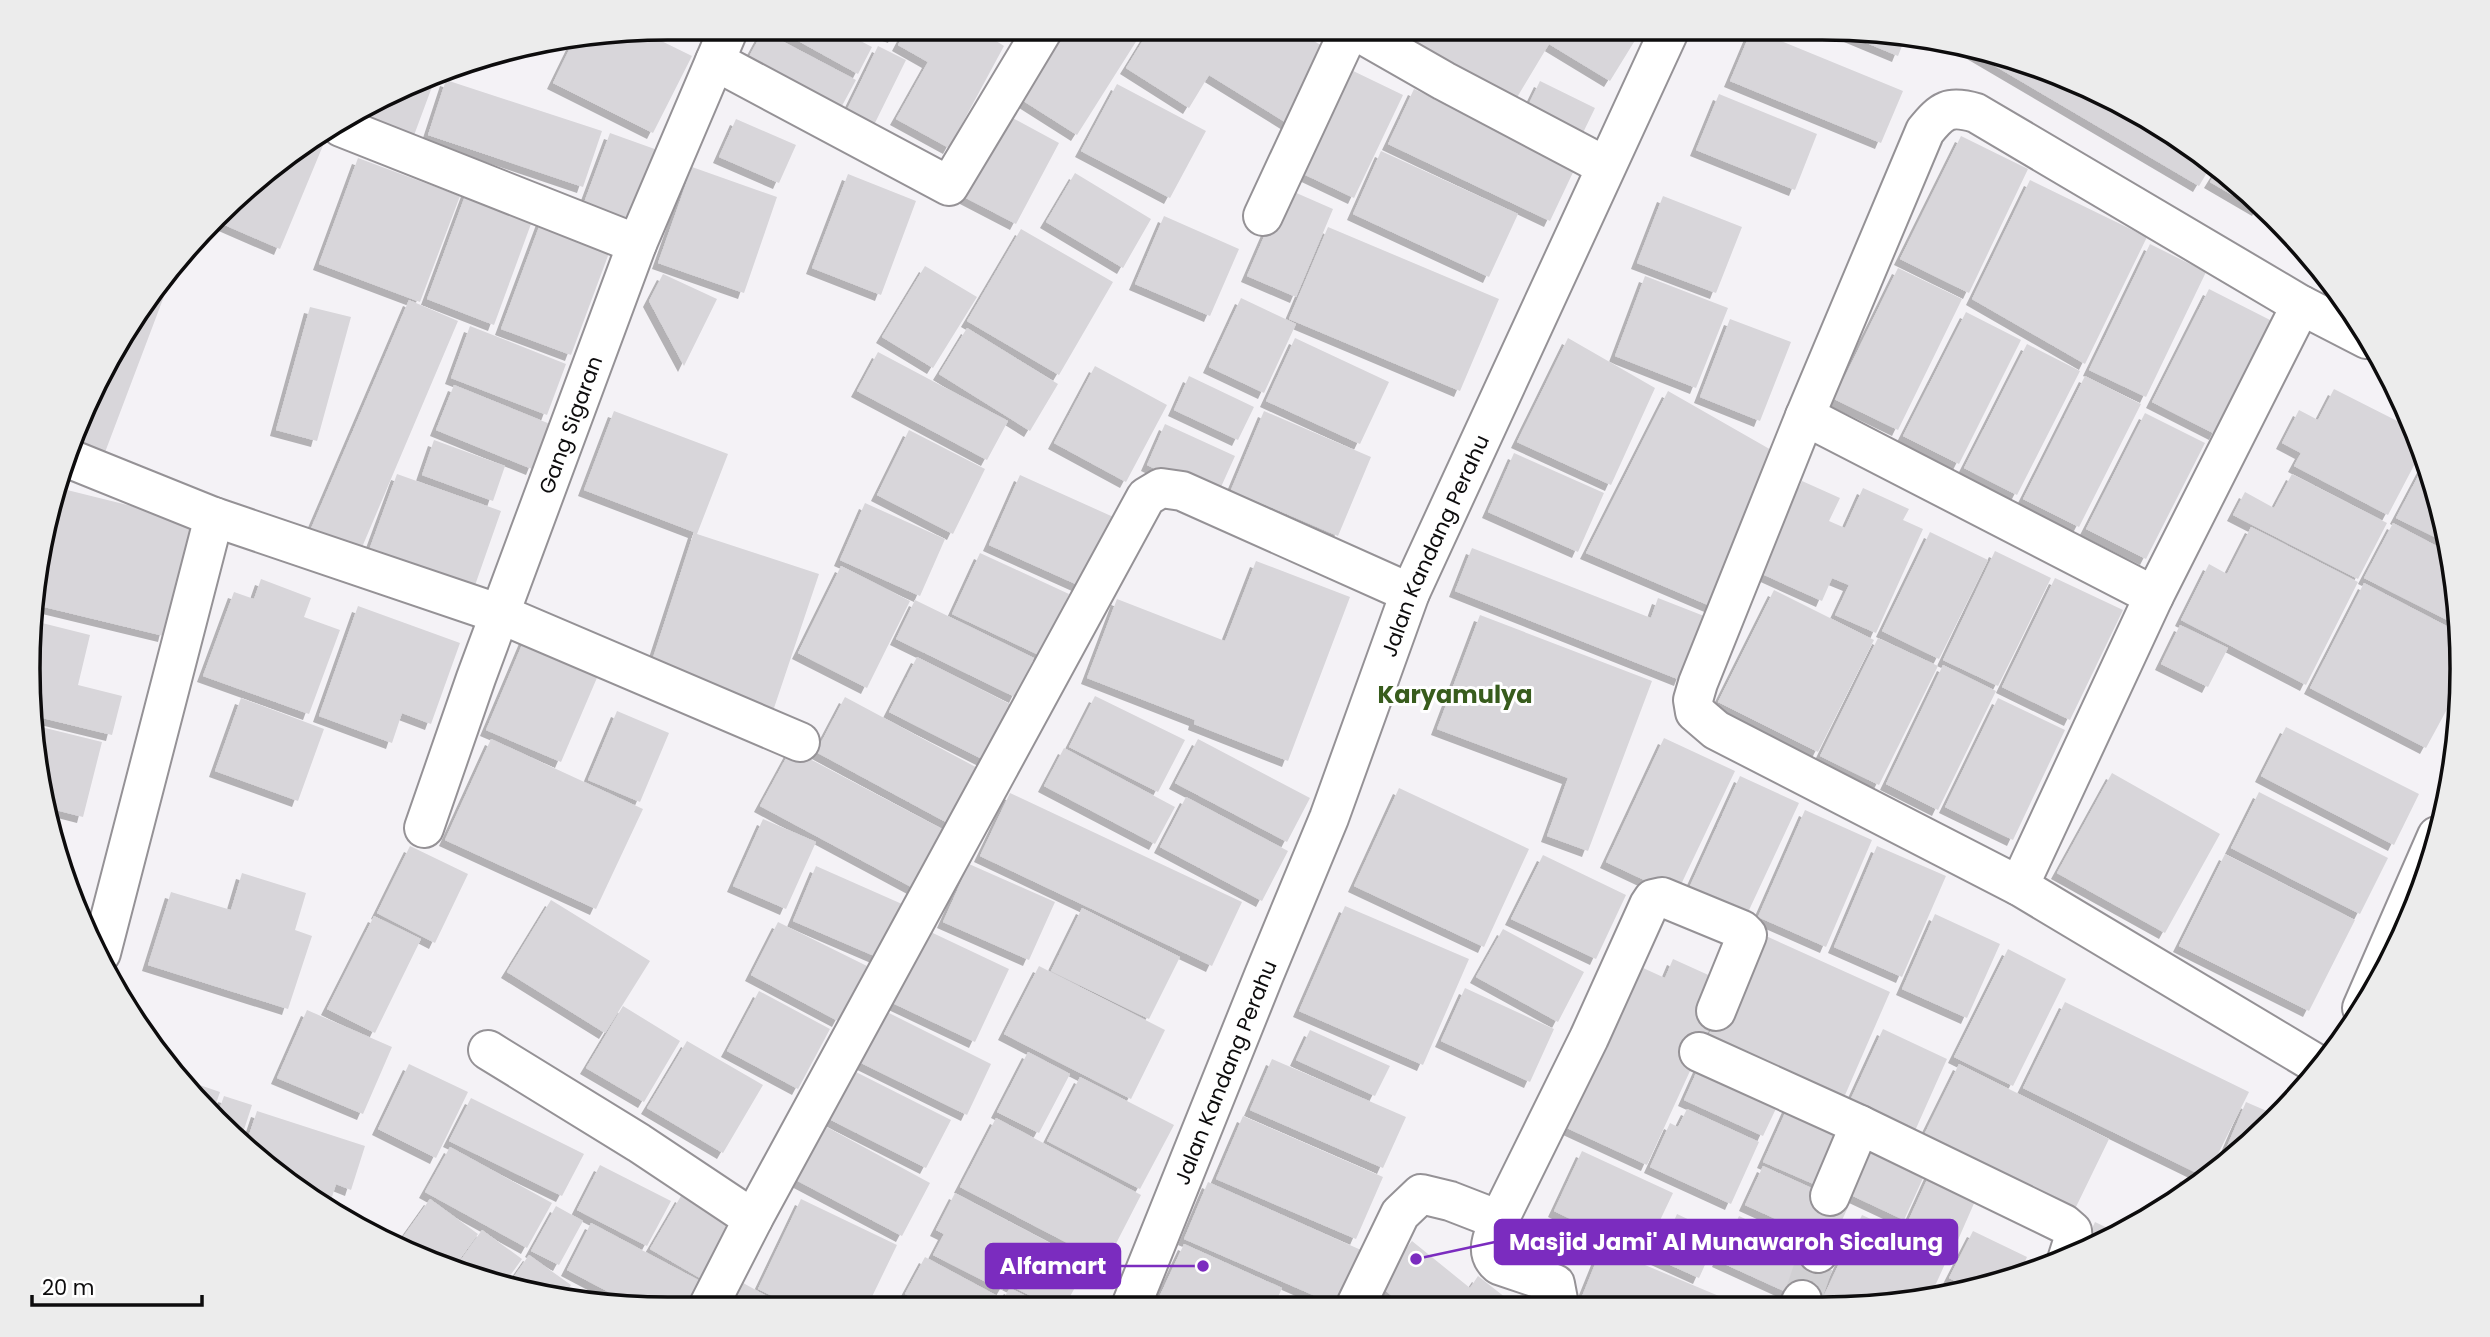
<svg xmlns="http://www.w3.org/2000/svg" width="2490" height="1337" font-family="Poppins,sans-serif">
<defs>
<filter id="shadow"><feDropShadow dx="-6" dy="6" stdDeviation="0" flood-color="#0004"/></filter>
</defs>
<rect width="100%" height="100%" fill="#f4f2f6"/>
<path fill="#d8d6da" filter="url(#shadow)" d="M775 28H836L872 47 858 74Z
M869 28H897L894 37Z
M907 28H976L1004 46 949 148 896 119 928 62 898 45Z
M1052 28 1144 29 1077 135 1011 93Z
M1150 29H1294L1334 53 1293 127 1209 75 1189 108 1126 68Z
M1391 29H1642L1610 81 1549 44 1513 104Z
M1752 29 1903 91 1881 143 1730 81Z
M1833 29H1863L1906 36 1898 56Z
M763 31 856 80 837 115 744 66Z
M643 32 692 56 653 133 553 83 572 44Z
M878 46 906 60 870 133 843 118Z
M1961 46 1988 50 2141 114 2212 164 2199 186Z
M1347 68 1403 95 1354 198 1297 171Z
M436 76 413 138 359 118Z
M446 80 602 131 583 187 428 135Z
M1540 81 1595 108 1579 141 1524 114Z
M1117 84 1206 131 1170 198 1081 151Z
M1414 89 1576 166 1550 221 1388 144Z
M1719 94 1817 134 1795 190 1696 150Z
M1007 115 1059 143 1016 224 964 197Z
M736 119 796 145 779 183 719 157Z
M610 133 663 152 634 228 582 208Z
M1961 136 2028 169 1969 293 1900 259Z
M317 140 324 143 280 249 220 223 278 161Z
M1381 151 1518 214 1489 277 1353 214Z
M358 158 460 196 420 302 319 264Z
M692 167 777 197 744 293 658 263Z
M2218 169 2244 187 2261 205 2258 210 2210 182Z
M1075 173 1151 219 1123 268 1046 222Z
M848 174 916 201 881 295 812 268Z
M2030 180 2147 237 2085 364 1972 299Z
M468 188 535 213 494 325 427 299Z
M1285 188 1333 209 1296 297 1247 276Z
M1663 196 1742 227 1716 293 1637 263Z
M1164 216 1239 249 1210 316 1135 284Z
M542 219 612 245 571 355 501 329Z
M1328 227 1499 299 1460 391 1289 319Z
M1021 229 1113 282 1059 375 967 321Z
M2150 244 2206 272 2146 397 2089 370Z
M925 266 977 297 933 368 882 337Z
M1898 268 1962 299 1898 430 1834 399Z
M663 274 717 299 684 366 649 301Z
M1645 276 1728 308 1696 388 1615 356Z
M159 288 166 291 104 455 76 446 136 313Z
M2209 289 2272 321 2215 434 2152 402Z
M1241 298 1296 324 1264 393 1209 367Z
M409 300 458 321 360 552 310 531Z
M310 307 351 317 317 441 276 430Z
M1966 312 2021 340 1959 464 1903 436Z
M1730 319 1791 342 1760 421 1700 397Z
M470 326 566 364 547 415 451 378Z
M967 328 1058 384 1030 431 939 374Z
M1295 338 1389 382 1360 444 1266 401Z
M1568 338 1655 388 1611 485 1517 442Z
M2027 344 2080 371 2017 495 1964 468Z
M878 352 1008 421 987 460 857 391Z
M1095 366 1167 405 1126 482 1054 443Z
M1189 376 1254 407 1238 440 1174 410Z
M2085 376 2141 404 2079 527 2023 499Z
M454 385 550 424 532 469 436 430Z
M2334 389 2413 429 2421 452 2388 515 2294 466 2301 453 2282 443 2299 410 2318 420Z
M1668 391 1780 455 1715 608 1586 553Z
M614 411 728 454 697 534 819 574 773 711 649 670 694 532 584 490Z
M1264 411 1371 457 1338 536 1231 490Z
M2145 413 2205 443 2146 559 2086 529Z
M1165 424 1235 456 1216 498 1147 465Z
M909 430 985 469 953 534 877 495Z
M434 440 505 466 493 501 422 475Z
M1514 453 1604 493 1578 552 1488 512Z
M2425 463 2440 502 2447 543 2396 518Z
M397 474 501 511 473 591 368 553Z
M2292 474 2387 523 2358 579 2233 515 2245 492 2274 508Z
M1020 475 1120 520 1089 590 989 545Z
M1802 481 1840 498 1829 521 1845 528 1863 488 1909 509 1903 520 1923 529 1876 633 1835 615 1849 585 1832 578 1822 601 1760 573Z
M59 488 192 521 164 636 40 606 46 544Z
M865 503 945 539 920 596 840 560Z
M2393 523 2448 552 2461 627 2364 578Z
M2251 527 2358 582 2306 685 2181 620 2209 564 2227 574Z
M1930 532 1988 560 1939 659 1882 631Z
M1472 548 1651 618 1658 598 1704 616 1680 680 1455 591Z
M1995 551 2051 578 1998 686 1943 660Z
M980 553 1069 594 1041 656 952 614Z
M1256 561 1350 597 1288 761 1194 724 1195 720 1087 678 1117 599 1225 641Z
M841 566 910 601 867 688 798 653Z
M2055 578 2123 610 2070 720 2002 687Z
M261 579 311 598 304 617 340 630 309 714 203 676 234 592 254 599Z
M2364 583 2460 633 2459 687 2426 748 2310 688Z
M1774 590 1874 640 1818 752 1718 702Z
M915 600 1034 658 1015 697 896 639Z
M358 606 460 643 431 724 402 713 392 743 319 716Z
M1480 615 1652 681 1588 851 1547 836 1568 778 1437 729Z
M38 622 90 635 78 685 122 696 112 735 30 715Z
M2180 625 2228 648 2208 687 2161 664Z
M527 633 602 666 561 762 486 730Z
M1878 638 1938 666 1879 785 1820 756Z
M917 657 1014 706 986 761 889 712Z
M1943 665 1996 691 1938 810 1886 784Z
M1095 696 1185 740 1158 792 1069 747Z
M845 697 985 772 955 827 816 752Z
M241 698 324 729 298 801 215 771Z
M1998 698 2065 730 2013 840 1945 807Z
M617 711 669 733 640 802 588 780Z
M33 725 102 742 83 817 52 809Z
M2286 727 2419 794 2394 845 2261 776Z
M1664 738 1735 771 1676 895 1606 862Z
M491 739 643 809 596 909 445 840Z
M1198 739 1310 798 1287 842 1175 783Z
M1064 748 1175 807 1155 844 1044 786Z
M791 749 946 831 915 889 760 806Z
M2112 773 2220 834 2165 933 2057 873Z
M1740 776 1799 803 1743 923 1685 897Z
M1399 788 1529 849 1484 947 1354 886Z
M2259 792 2388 858 2360 914 2231 848Z
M1010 793 1242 902 1212 966 980 856Z
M1186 797 1288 851 1262 901 1160 847Z
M1805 810 1872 840 1826 947 1758 917Z
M763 819 816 842 786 909 733 886Z
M410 846 468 874 435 943 377 913Z
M1877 846 1946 876 1902 977 1834 947Z
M2225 854 2355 920 2309 1011 2179 946Z
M1543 855 1626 895 1596 959 1511 919Z
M969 864 1055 902 1029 960 943 922Z
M816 866 902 904 879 958 793 921Z
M242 873 306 893 295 930 312 936 288 1009 148 965 171 892 231 910Z
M551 900 650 961 605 1033 507 972Z
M1345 906 1469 959 1423 1065 1299 1011Z
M1082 908 1180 957 1149 1019 1051 971Z
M1935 914 2000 944 1967 1018 1902 989Z
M374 916 421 939 375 1033 327 1009Z
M778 922 867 966 838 1021 751 975Z
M918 926 1009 969 975 1042 884 999Z
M1503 929 1584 972 1558 1022 1476 977Z
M1755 931 1890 992 1842 1102 1706 1041Z
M2008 949 2066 979 2013 1086 1954 1057Z
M1673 959 1715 978 1717 1012 1647 1165 1556 1123 1630 962 1665 978Z
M1039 966 1165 1030 1131 1099 1004 1034Z
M1465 988 1554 1029 1530 1082 1441 1041Z
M759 991 830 1029 798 1089 727 1051Z
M2065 1002 2249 1092 2208 1174 2205 1177 2023 1088Z
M623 1006 680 1041 644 1102 586 1068Z
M877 1007 991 1064 967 1115 851 1058Z
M307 1010 392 1047 363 1114 277 1078Z
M1883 1029 1947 1059 1914 1133 1849 1103Z
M1310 1030 1390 1066 1375 1096 1296 1060Z
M687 1041 763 1085 723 1153 647 1108Z
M1028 1052 1070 1074 1039 1133 997 1112Z
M1272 1059 1406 1117 1383 1168 1250 1110Z
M1701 1062 1781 1098 1763 1136 1684 1100Z
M409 1064 468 1092 436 1158 378 1129Z
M1959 1064 2109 1139 2075 1209 1919 1145Z
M850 1069 951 1120 926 1168 825 1117Z
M1080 1077 1174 1125 1140 1189 1047 1141Z
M179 1078 220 1092 213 1112 187 1091Z
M224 1096 252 1105 242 1136 217 1116Z
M471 1098 584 1154 562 1196 449 1141Z
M1790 1102 1852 1130 1825 1189 1763 1162Z
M2246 1102 2276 1115 2219 1165Z
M1687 1109 1759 1142 1731 1204 1650 1167 1670 1123 1678 1127Z
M257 1111 365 1146 351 1190 336 1184 332 1197 305 1188 247 1141Z
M1243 1116 1383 1177 1356 1239 1216 1179Z
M996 1118 1141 1195 1106 1263 960 1187Z
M823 1125 930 1183 902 1236 794 1179Z
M1863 1136 1928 1167 1904 1220 1838 1189Z
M450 1147 552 1203 527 1248 425 1192Z
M1582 1151 1673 1193 1644 1254 1554 1211Z
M600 1165 671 1201 647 1246 577 1210Z
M1763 1166 1849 1205 1831 1244 1745 1205Z
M1931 1171 1979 1192 1954 1249 1906 1226Z
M2180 1181 2193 1187 2168 1206Z
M1208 1182 1361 1250 1336 1305 1184 1239Z
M955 1193 1088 1263 1065 1306H1050L1006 1283 1002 1290 933 1255 944 1234 936 1230Z
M681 1196 742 1232 712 1285 650 1249Z
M430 1199 478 1234 454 1267 398 1244Z
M801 1199 897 1245 867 1307H796L758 1289Z
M556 1206 583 1221 559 1265 531 1251Z
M1677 1214 1719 1234 1699 1278 1657 1259Z
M1862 1215 1949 1255 1930 1297 1905 1304H1820Z
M1739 1216 1828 1258 1808 1302 1718 1261Z
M2095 1222 2118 1233 2081 1253Z
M591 1223 702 1282 689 1307 639 1308 567 1270Z
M482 1230 522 1259 502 1287 455 1268Z
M1973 1231 2027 1257 2020 1273 1967 1287 1949 1278Z
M1412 1241 1470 1288 1478 1276 1515 1305H1398L1400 1303 1378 1284Z
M1184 1244 1282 1288 1274 1306H1155Z
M1602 1247 1738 1304 1594 1305 1581 1299Z
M529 1255 571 1285 563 1297 506 1288Z
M925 1257 1003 1299 1010 1288 1045 1306 929 1307 905 1294Z
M736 1279 786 1307H720Z
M613 1296 635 1308 608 1305Z"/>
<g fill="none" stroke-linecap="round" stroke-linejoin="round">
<path stroke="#d1d0d3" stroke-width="38" stroke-dasharray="38 19" stroke-linecap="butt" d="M1802 1300 1818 1253"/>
<defs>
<g id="minor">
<path d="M1353 29 1444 81 1605 166"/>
<path d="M715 61 949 186 1044 28"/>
<path d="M341 127 637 244"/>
<path d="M1263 216 1350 29"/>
<path d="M1805 416 2154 596"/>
<path d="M70 459 214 517 500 614 800 742"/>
<path id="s1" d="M424 828 476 678 637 244 729 28"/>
<path d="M2019 886 2154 596 2301 305"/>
<path d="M101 953 214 517"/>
<path d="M2362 1008 2437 836"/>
<path d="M488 1050 639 1143 753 1219 708 1307"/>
<path d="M1699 1052 1860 1125 1830 1196"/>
<path d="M2320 1066 2019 886 1716 730 1695 712 1693 700 1698 683 1805 416 1925 131C1942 110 1949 105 1976 113L2301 305 2367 339"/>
<path d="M1860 1125 2064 1224 2072 1231 2073 1241 2067 1260"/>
<path d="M753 1219 1146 497 1161 488 1182 491 1410 593"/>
<path d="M1818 1253 1821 1240"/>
<path d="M1800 1304 1802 1300"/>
<path d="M1356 1305 1400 1214 1421 1194 1450 1201 1499 1220"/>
<path d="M1559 1305 1555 1284 1499 1265C1484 1252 1493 1237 1499 1220L1589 1038 1649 905 1653 899 1662 897 1742 930 1747 935 1716 1011"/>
<path id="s2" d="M1131 1306 1264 975 1329 818 1410 593 1670 29"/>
</g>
</defs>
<use href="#minor" stroke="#959296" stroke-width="42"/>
<use href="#minor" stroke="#fff" stroke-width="38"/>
</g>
<g text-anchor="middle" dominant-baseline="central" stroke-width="6" stroke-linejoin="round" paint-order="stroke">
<g font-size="21" fill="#0d0c0d" stroke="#fff">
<text stroke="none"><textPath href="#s1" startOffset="429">Gang Sigaran</textPath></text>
<text stroke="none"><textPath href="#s2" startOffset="819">Jalan Kandang Perahu</textPath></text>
<text stroke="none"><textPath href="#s2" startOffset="252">Jalan Kandang Perahu</textPath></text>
</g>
<g font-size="24" font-weight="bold" fill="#385c1d" stroke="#fff">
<text x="1455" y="694">Karyamulya</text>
</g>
</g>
<path d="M0 0H2490V1337H0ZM668 40H1822A628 628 0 0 1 2450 668V669A628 628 0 0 1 1822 1297H668A628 628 0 0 1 40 669V668A628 628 0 0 1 668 40Z" fill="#ececec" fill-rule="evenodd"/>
<path fill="none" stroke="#0d0c0d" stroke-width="3.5" d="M668 40H1822A628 628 0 0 1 2450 668V669A628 628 0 0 1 1822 1297H668A628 628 0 0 1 40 669V668A628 628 0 0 1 668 40Z"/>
<path fill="none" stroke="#7b2cbf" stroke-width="2.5" d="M1416 1259L1495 1242M1203 1266L1120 1266"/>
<g fill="#7b2cbf" stroke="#fff" stroke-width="2.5">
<circle cx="1416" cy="1259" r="7"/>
<circle cx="1203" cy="1266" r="7"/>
</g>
<g fill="#7b2cbf" stroke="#7b2cbf" stroke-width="2.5">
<rect x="1495" y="1220" width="462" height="44" rx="7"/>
<rect x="986" y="1244" width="134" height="44" rx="7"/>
</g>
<g font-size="23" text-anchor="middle" font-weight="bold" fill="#fff">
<text x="1726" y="1250">Masjid Jami' Al Munawaroh Sicalung</text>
<text x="1053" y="1274">Alfamart</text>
</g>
<path d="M32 1295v10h170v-10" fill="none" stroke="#0d0c0d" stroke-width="3.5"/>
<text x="42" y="1295" font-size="21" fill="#0d0c0d" stroke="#ffffff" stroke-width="5" paint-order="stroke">20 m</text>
</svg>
